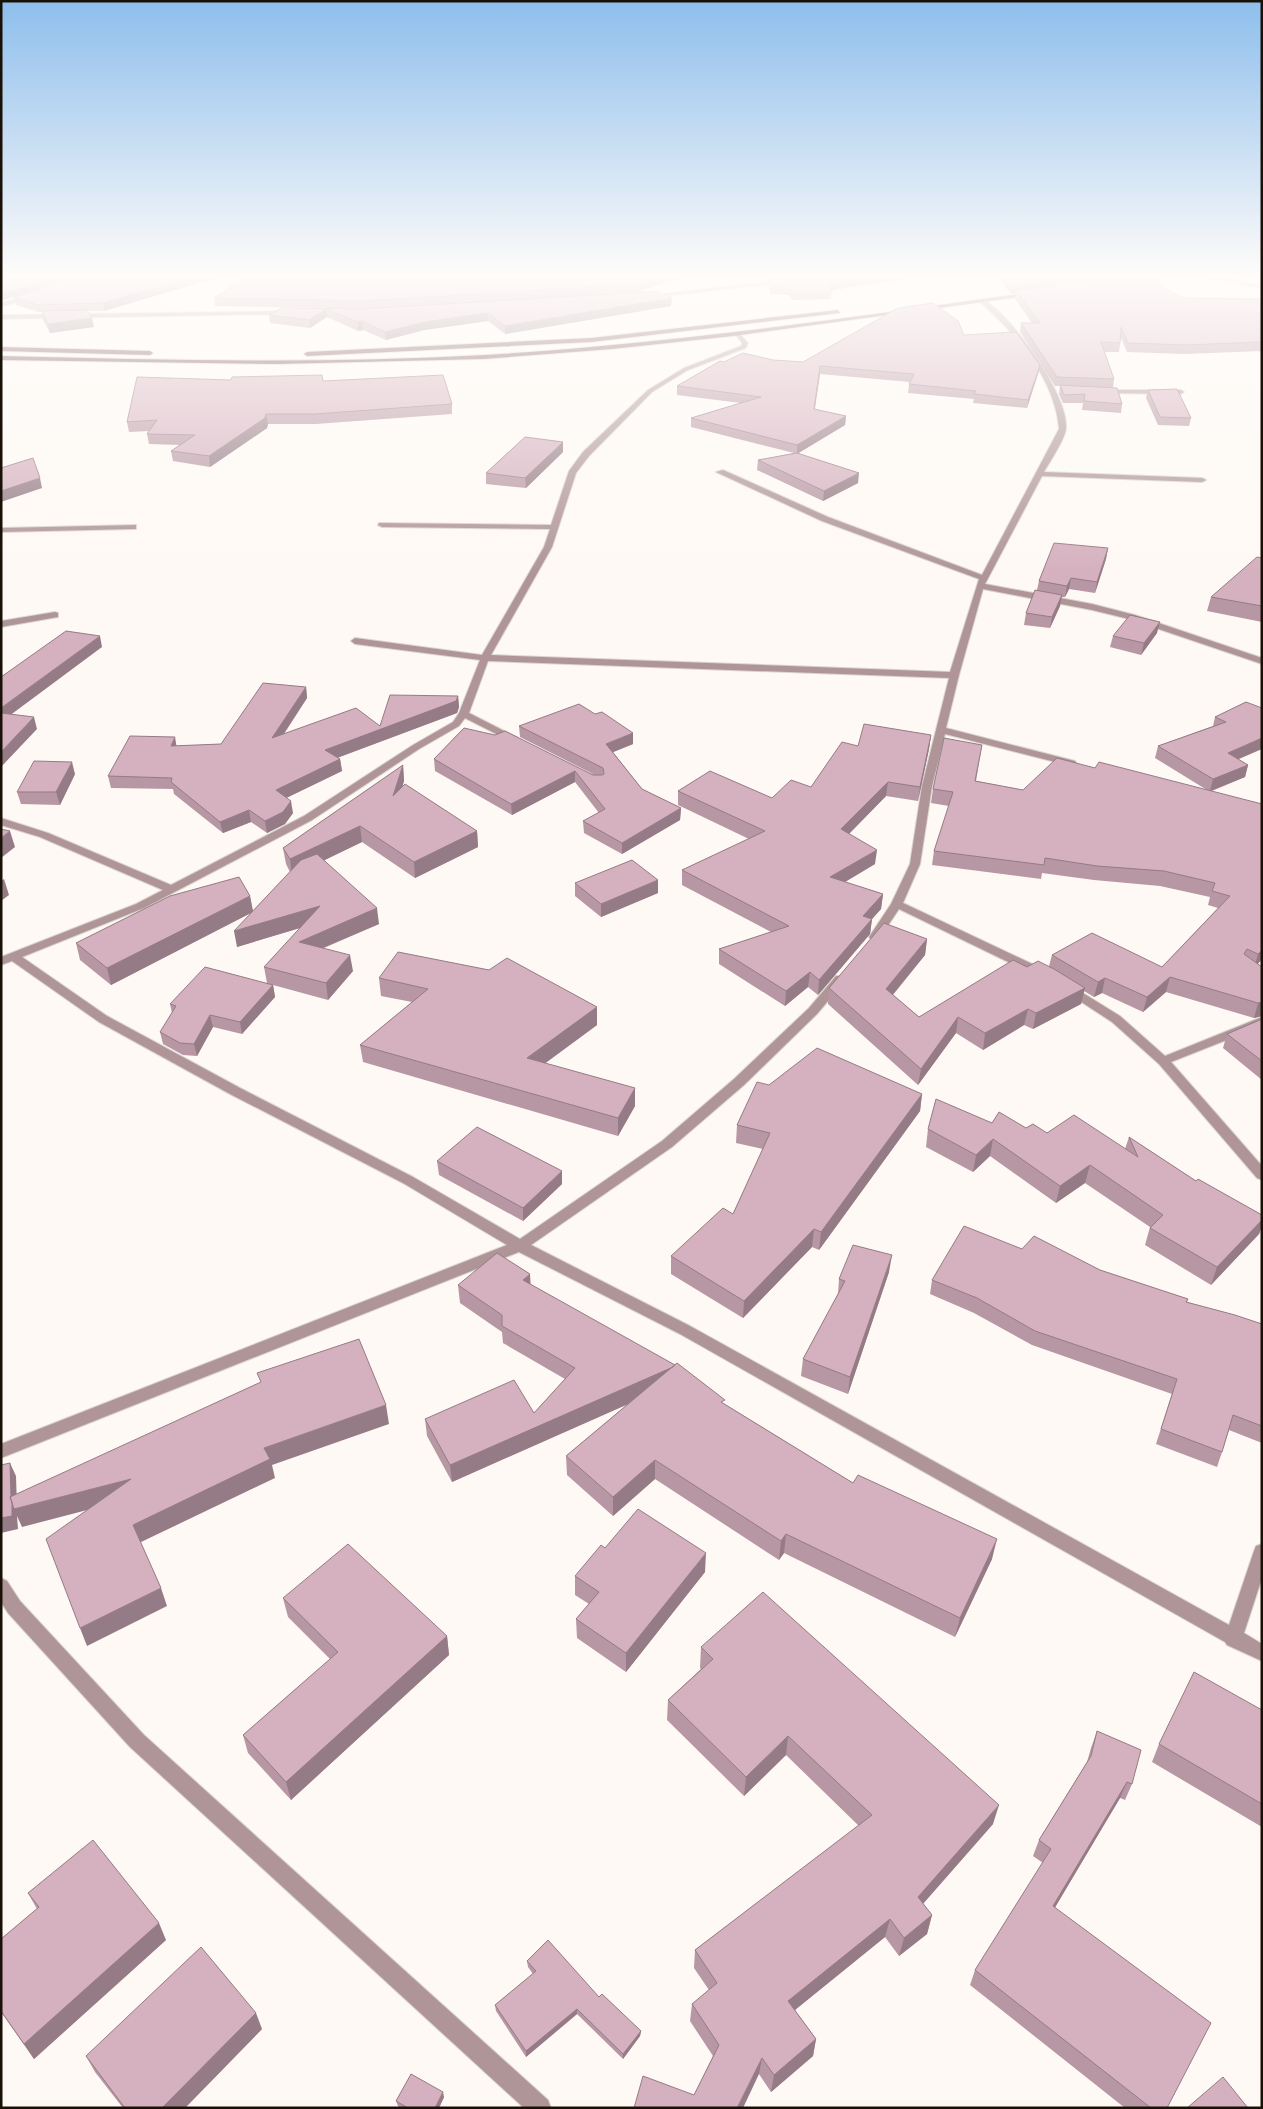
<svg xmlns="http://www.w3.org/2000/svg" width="1263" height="2109" font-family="'PT Sans Narrow',sans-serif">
<rect width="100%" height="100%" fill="#fef9f4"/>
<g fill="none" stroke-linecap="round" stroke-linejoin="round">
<defs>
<path id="minor" d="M801 278H823L648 298 645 296Z
M1210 278H1225L1262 285V289Z
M31 294 33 297 1 307V303Z
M982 299C1010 312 1069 396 1066 428 1066 438 1050 461 1044 472L1202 478 1206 480 1202 482 1042 476 985 584 1092 604 1135 615 1262 658V664L1129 619 1092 610 983 589 959 675 946 728 1075 761 1076 763 1071 766 945 734 932 786 920 864 903 903 1045 970 1047 973 1045 976H1037L899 909 879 939H871L869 937 891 904 910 864 922 786 949 678 488 661 469 713 518 738V742H512L465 718 459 726 419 749 312 820 144 908 22 957 107 1016 240 1088 413 1177 520 1239 662 1141 734 1079 809 1008 836 976H844L846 979 844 982 817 1014 744 1085 672 1147 531 1245 690 1326 1229 1625 1254 1551 1256 1546 1262 1544V1578L1244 1633 1262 1644V1661L1227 1645 1225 1642 680 1334 519 1252 1 1458V1444L507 1245 403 1183 230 1094 99 1022 12 961 1 965V957L136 904 163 890 40 837 1 825V818L48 833 171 885 304 816 413 745 453 722 459 713 480 660 355 644 351 641 355 638 482 655 544 547 550 529 382 527 378 525 379 523 551 525 569 471 583 452 648 390 684 368 741 346 742 343 735 334 738 332 748 343 746 348 688 370 652 392 589 456 576 473 552 547 491 655 950 672 979 579 822 521 716 472 723 470 828 517 982 575 1059 429C1055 379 1016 334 980 302Z
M293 311 291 314 1 319V315Z
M1101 390H1181L1184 392 1181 394 1099 393V391Z
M136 525V529H133L1 532V528Z
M55 612 58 613V617L1 627V621Z
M1070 985 1120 1016 1165 1056 1262 1017V1026L1171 1062 1262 1166V1180L1257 1178 1159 1064 1112 1022 1066 992 1064 989 1066 986Z
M1 1578 7 1581 20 1601 144 1735 548 2100 551 2108H524L130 1747 8 1613 1 1602Z"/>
<path id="major" d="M1032 292 1034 295 733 336 612 349 483 359 277 364 1 360V356C162 360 324 364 485 355 668 344 850 318 1032 292Z
M838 310 840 313 591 342 307 356 304 354 307 352 591 338Z
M1 347 150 351 153 353 150 355 1 351Z"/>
</defs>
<use href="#minor" stroke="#d9d4ce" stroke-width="2"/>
<use href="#major" stroke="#d9d4ce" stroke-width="2"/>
<use href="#minor" fill="#af9597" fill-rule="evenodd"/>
<use href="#major" fill="#6e4448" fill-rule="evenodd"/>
</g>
<path fill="#b797a3" d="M1 278H215L104 311H88L94 327 50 333 43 320 42 312H39L16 305 14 297 3 300H1Z
M684 278 642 290V292L671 306 505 334 488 321 424 330 386 340 363 330 358 331 327 317 310 328 270 323 269 315 332 308 215 306 214 298Z
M768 278H910L831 290 832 291 831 299 793 300 789 295 770 294 769 280H768Z
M999 278H1156L1164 288 1183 298 1262 299V351L1184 354 1127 352 1121 338 1119 352H1104L1114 379 1113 388 1122 404 1121 413 1082 410 1083 403H1063L1059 394 1060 386H1055L1020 332 1021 323H1032L1015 299 1016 293 1011 294Z
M964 335 1040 365 1038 374 1027 408 973 403 974 399 908 393 909 384 910 382 820 374 815 409 846 416 845 425 798 453 858 483 823 501 757 470 758 460 794 453 691 427V418L741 403 677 395V386L724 362 773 360 803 362Z
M231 380 323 381 452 404V414L316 424H268L267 428 210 467 173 461 171 451 180 445 149 444 147 434 150 431 129 432 127 422Z
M1148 390 1191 418 1189 426 1158 425 1146 398Z
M563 452 526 488 486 484V473Z
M1108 548 1106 559 1095 593 1069 589 1065 597H1062L1060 606 1050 628 1024 625 1026 613 1037 590 1039 581Z
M1262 558V622L1207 611 1211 597Z
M1157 633 1141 655 1110 647 1113 636Z
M306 687 307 698 284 734 380 726 458 696 459 707 457 713 337 758 340 759 342 771 286 798 293 813 285 824 267 833 251 822 223 833 174 794 173 789 111 788 108 776 177 746 221 744Z
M1246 702 1238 759 1248 765 1245 777 1212 791 1262 959 1258 964 1262 967V1016L1254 1018 1166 992 1143 1012 1102 993 1094 997 1084 991 1081 1004 1033 1029 1024 1025 983 1050 956 1033 918 1085 828 1004 829 988 927 939 925 955 893 995 919 1017 1027 967 1049 966 1052 955 1162 967 1218 908 1208 905 1210 897 1160 886 1094 880 1042 873 1041 879 932 865 934 851 949 806 931 803 933 789 982 745 976 781 1023 790 1095 768 1207 790 1155 758 1158 746 1213 726 1215 717Z
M519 726 633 744 613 752 642 789 681 808 680 820 622 854 584 833 583 821 599 813 575 782 512 815 435 771 434 759 464 728 595 775 520 737Z
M931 735 929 749 918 801 886 796 849 834 875 864 845 882 883 894 881 909 872 919 870 934 818 995 808 987 785 1006 719 964V949L771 932 682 885V870L749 839 678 805V791L772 798 811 787 858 746Z
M403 765 404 781 402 787 477 831 478 847 415 878 362 842 324 860 379 924 324 948 353 971 328 1000 273 985 275 997 242 1034 213 1027 197 1056 183 1055 163 1044 160 1032 172 1013 170 1004 267 983 264 967 300 928 237 947 250 913 111 985 80 960 76 943 250 896 253 911 290 872 286 864 283 848Z
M75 774 60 805 21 804 17 792Z
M575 883 658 893 601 917 575 896Z
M379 978 597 1007V1025L545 1063 635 1106 618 1136 363 1062 360 1045 412 1002 381 996Z
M1262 1019V1080L1223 1048 1227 1034Z
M769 1085 922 1094 920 1111 819 1250 812 1247 743 1318 671 1274V1256L733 1214 763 1149 736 1143 737 1125Z
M992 1123 1026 1128 1125 1149 1129 1137 1196 1181 1262 1215V1226L1259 1234 1211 1285 1145 1245 1150 1227 1085 1183 1056 1203 990 1156 973 1172 926 1147 928 1129Z
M437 1161 562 1184 523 1221 439 1175Z
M1022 1249 1100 1270 1188 1299 1187 1302 1262 1324V1443L1229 1430 1222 1452 1217 1467 1156 1444 1172 1394 1032 1345 974 1313 930 1294 932 1280Z
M889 1272 848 1394 801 1376 803 1359 838 1294 839 1279Z
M530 1284 853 1483 992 1559 955 1637 784 1553 779 1560 655 1479 613 1516 567 1475 566 1456 629 1403 452 1482 427 1436 425 1419 534 1413 565 1379 503 1343 502 1332 460 1303 458 1285Z
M605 1548 705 1572 626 1672 577 1638 576 1619 589 1604 575 1595V1576Z
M283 1598 447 1636 449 1655 291 1800 248 1753 243 1735 330 1659 288 1617Z
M701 1647 993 1824 923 1904 932 1915 927 1934 899 1956 885 1937 795 2010 816 2039 813 2056 771 2092 759 2074 694 2095 713 2056 690 2021 692 2004 709 1990 694 1968 695 1950 859 1826 786 1755 744 1796 667 1720 668 1700 701 1669 700 1668Z
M1262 1710V1827L1152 1762 1159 1744Z
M1097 1731 1132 1784 1125 1800 1120 1798 1055 1907 1167 2108H1125L970 1985 975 1970 1043 1863 1033 1856 1039 1840 1087 1762 1091 1748Z
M28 1893 166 1940 34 2059 1 2012V1939L37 1909Z
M527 1961 599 1997 641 2031 640 2036 623 2059 577 2014 526 2057 496 2011 495 2005 533 1974 528 1967Z
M262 2029 185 2108H123L95 2072 86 2056Z
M444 2097 439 2108H400L398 2106 396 2101Z"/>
<path fill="#957b85" d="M49 278H67L46 288 3 300 1 293Z
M188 278H215L104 311 103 303Z
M657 278H684L642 290V284L640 283Z
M859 278H910L826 291 827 283Z
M1068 278H1122L1016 291V293L1011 294 1012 286Z
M672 298 671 306 505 334V326Z
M326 309 327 317 310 328 309 320Z
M488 313V321L424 330 386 340 385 332 424 322Z
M92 318 94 327 50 333 48 324Z
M362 321 363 330 358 331V322Z
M1040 365 1038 374 1027 408 1028 400Z
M820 366V374L813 417 814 409Z
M266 414 268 424 267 428 210 467 209 456Z
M846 416 845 425 797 454V445Z
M563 442V452L526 488 525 478Z
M859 473 858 483 823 501 824 491Z
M40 478 42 488 1 502V491Z
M1108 548 1106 559 1095 593 1097 582Z
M1071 578 1069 589 1065 597 1067 586Z
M1062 595 1060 606 1050 628 1052 617Z
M1160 622 1157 633 1141 655 1144 643Z
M100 636 102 647 1 722V708Z
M306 687 307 698 273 750 272 738Z
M458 696 459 707 457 713 326 762 325 750Z
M34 717 37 729 1 767V752Z
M633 733V744L606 755V744Z
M931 735 929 749 918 801 920 787Z
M175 737 177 749 171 746Z
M1262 738V749L1225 765 1228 753Z
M340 759 342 771 278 802 276 790Z
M72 762 75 774 60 805 56 792Z
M403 765 404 781 395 812 393 796Z
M1248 765 1245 777 1210 791 1213 779Z
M575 771V782L512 815 511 804Z
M888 782 886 796 840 843 841 829Z
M291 801 293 813 285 824 267 833 265 821Z
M681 808 680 820 622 854V843Z
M249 810 251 822 223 833 220 822Z
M360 826 362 842 292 876 290 859Z
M10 831 15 847 1 858V838Z
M477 831 478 847 415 878 414 862Z
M877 850 875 864 828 892 830 877Z
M4 879 9 895 1 901V881Z
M658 880V893L601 917V904Z
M883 894 881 909 872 919 870 934 818 995 819 980 863 916Z
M250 896 253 912 111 985 107 968Z
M320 906 323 921 237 947 234 931Z
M377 908 379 924 301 957 299 942Z
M927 939 925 955 884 1005 886 989Z
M1262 950V959L1254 968 1258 954Z
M350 955 353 971 328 1000 326 983Z
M810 972 808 987 785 1006 786 991Z
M1170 977 1166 992 1143 1012 1147 997Z
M1105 978 1102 993 1094 997 1098 982Z
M273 985 275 997 242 1034 240 1022Z
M1085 988 1081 1004 1033 1029 1036 1013Z
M1262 1002V1016L1254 1018 1258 1003Z
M597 1007V1025L528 1076 527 1058Z
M1028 1009 1024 1025 983 1050 985 1033Z
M210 1015 213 1027 197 1056 194 1044Z
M958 1017 956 1033 918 1085 921 1069Z
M635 1088V1106L618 1136V1118Z
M922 1094 920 1111 819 1250 821 1232Z
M993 1139 990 1156 973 1172 976 1155Z
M1090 1165 1085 1183 1056 1203 1060 1186Z
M562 1171V1184L523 1221V1208Z
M1262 1220V1226L1259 1234 1211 1285 1217 1267Z
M814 1229 812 1247 743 1318 744 1301Z
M892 1255 889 1272 848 1394 850 1377Z
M530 1274 531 1292 523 1280Z
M676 1365V1383L452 1482 450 1465Z
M386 1405 389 1424 272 1465 275 1478 139 1543 133 1525 264 1448Z
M655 1460V1479L613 1516V1497Z
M10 1463 16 1476 17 1508 131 1479 137 1497 22 1527 17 1516 18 1529 1 1533V1518Z
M786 1534 784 1553 779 1560 781 1541Z
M997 1539 992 1559 955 1637 960 1618Z
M706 1553 705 1572 626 1672V1653Z
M161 1588 167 1606 87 1646 80 1628Z
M447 1636 449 1655 291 1800 286 1782Z
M788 1736 786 1755 744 1796 746 1777Z
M1127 1782 1120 1798 1047 1921 1053 1906Z
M999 1805 993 1824 913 1915 918 1897Z
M932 1915 927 1934 899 1956 904 1938Z
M890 1919 885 1937 785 2018 788 2001Z
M159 1923 166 1940 34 2059 24 2044Z
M577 2009V2014L526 2057V2051Z
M256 2013 262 2029 185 2108H162Z
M641 2031 640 2036 623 2059V2054Z
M816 2039 813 2056 771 2092 774 2075Z
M762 2058 759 2074 743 2108H737Z
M443 2092 444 2097 439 2108H435Z"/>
<path fill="#d5b0be" stroke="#957b85" d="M1 278H49L45 281 1 293Z
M67 278H188L103 303 38 305 14 297 50 286Z
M244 278H657L640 283 642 284 361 301 214 298Z
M775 278H859L827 283 832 291 793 293 790 287H770L769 279Z
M1006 278H1068L1012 286Z
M1104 278H1156L1164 288 1183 298 1262 299V342L1186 345 1128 343 1121 327 1120 343 1101 342 1114 379 1057 377 1021 323H1040L1016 291Z
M657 291 672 298 505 326 488 313 424 322 385 332 362 321 358 322 326 309 309 320 269 315 281 308 361 309Z
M933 303 958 321 964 335 1016 332 1040 365 1028 400 974 394 976 391 909 384 914 374 820 366 814 409 846 416 797 445 691 418 761 397 677 386 720 361 724 362 743 353 773 360 803 362 898 308Z
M87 310 92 318 48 324 42 311Z
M322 375 323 381 443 375 452 404 315 414H266L265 418 209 456 171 451 195 435 147 434 157 420 127 422 137 377 231 380 232 377Z
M1060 385 1117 388 1122 404 1084 401 1085 394 1064 395Z
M1177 389 1191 418 1160 417 1148 390Z
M525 437 563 442 525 478 486 473Z
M797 453 859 473 824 491 758 460Z
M33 458 40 478 1 491V468Z
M1054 543 1108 548 1097 582 1071 578 1067 586 1039 581Z
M1257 557 1262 558V606L1211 597Z
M1035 590 1062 595 1052 617 1026 613Z
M1130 615 1160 622 1144 643 1113 636Z
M66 631 100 636 1 708V677Z
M263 683 306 687 272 738 356 708 380 726 390 695 458 696 456 701 325 750 340 759 276 790 291 801 283 812 265 821 249 810 220 822 171 782 172 778 108 776 130 736 175 737 171 746 221 744Z
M1246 702 1262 708V738L1228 753 1248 765 1213 779 1158 746 1226 722 1215 717Z
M579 704 595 714 602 712 633 733 606 744 642 789 681 808 622 843 583 821 605 809 575 771 511 804 434 759 464 728 495 735 505 731 593 775H602L604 774 603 768 519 726Z
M1 713 34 717 1 752Z
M864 724 931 735 920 787 888 782 841 829 877 850 830 877 883 894 863 916 872 919 819 980 810 972 786 991 719 949 789 926 682 870 765 831 678 791 710 771 772 798 791 780 811 787 842 742 858 746Z
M944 738 982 745 975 781 1023 790 1057 758 1095 768 1099 762 1262 804V950L1258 954 1247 949 1244 954 1262 967V1002L1258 1003 1170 977 1147 997 1105 978 1098 982 1052 955 1092 933 1162 967 1230 896 1212 891 1215 883 1164 871 1097 866 1045 858 1044 865 934 851 953 792 933 789Z
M34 761 72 762 56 792H17Z
M403 765 393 796 405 784 477 831 414 862 360 826 290 859 283 848Z
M1 829 10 831 1 838Z
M317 854 377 908 299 942 350 955 326 983 264 967 320 906 234 931 301 860Z
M632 860 658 880 601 904 575 883Z
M239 877 250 896 107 968 76 943 170 896Z
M884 923 927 939 886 989 919 1017 1013 960 1027 967 1038 961 1054 969 1085 988 1036 1013 1028 1009 985 1033 958 1017 921 1069 829 988Z
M398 952 489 970 507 958 597 1007 527 1058 635 1088 618 1118 360 1045 428 989 379 978Z
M205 967 273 985 240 1022 210 1015 194 1044 180 1043 160 1032 176 1006 170 1004Z
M1262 1019V1061L1227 1034Z
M817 1048 922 1094 821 1232 814 1229 744 1301 671 1256 723 1208 733 1214 770 1133 737 1125 757 1082 769 1085Z
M936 1099 992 1123 999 1112 1026 1128 1033 1124 1047 1133 1074 1115 1138 1157 1129 1137 1196 1181 1198 1179 1262 1215V1220L1217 1267 1150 1228 1163 1215 1090 1165 1060 1186 993 1139 976 1155 928 1129Z
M477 1127 562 1171 523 1208 437 1161Z
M964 1226 1022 1249 1034 1236 1100 1270 1188 1299 1186 1302 1235 1315 1262 1324V1426L1233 1415 1222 1452 1161 1429 1177 1379 1035 1331 977 1298 932 1280Z
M853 1245 892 1255 850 1377 803 1359 845 1281 839 1279Z
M497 1253 530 1274 523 1280 675 1365 673 1367 450 1465 425 1419 514 1380 534 1413 575 1368 502 1326V1315L458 1285Z
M359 1339 386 1405 264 1448 270 1459 133 1525 161 1588 80 1628 46 1539 131 1479 14 1509 10 1497 261 1382 257 1373Z
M677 1363 725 1400 721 1402 853 1483 858 1475 997 1539 960 1618 786 1534 781 1541 655 1460 613 1497 566 1456Z
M10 1463 11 1496 10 1497 12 1502V1516L1 1518V1465Z
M638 1509 706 1553 626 1653 576 1619 599 1592 575 1576 601 1545 605 1548Z
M348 1544 447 1636 286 1782 243 1735 338 1652 283 1598Z
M763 1592 999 1805 918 1897 932 1915 904 1938 890 1919 788 2001 816 2039 774 2075 762 2058 737 2108H634L643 2076 694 2095 719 2045 692 2004 717 1983 695 1950 872 1815 788 1736 746 1777 668 1700 713 1659 701 1647Z
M1194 1672 1262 1710V1804L1159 1744Z
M1097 1731 1141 1750 1132 1784 1127 1782 1053 1906 1211 2023 1167 2108H1151L975 1970 1051 1849 1039 1840 1091 1756Z
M93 1840 159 1923 24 2044 1 2011V1939L39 1907 28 1893Z
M548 1940 599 1997 602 1994 641 2031 623 2054 577 2009 526 2051 495 2005 536 1971 527 1961Z
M201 1947 256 2013 162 2108H125L86 2056Z
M411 2074 443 2092 435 2108H408L396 2101Z
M1223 2077 1248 2108H1187Z"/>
<linearGradient id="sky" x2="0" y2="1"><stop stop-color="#8dbeec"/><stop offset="0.48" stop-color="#fffcfa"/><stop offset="1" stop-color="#fffcfa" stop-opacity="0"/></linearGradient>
<rect width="1263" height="574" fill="url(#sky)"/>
<rect width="1263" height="2109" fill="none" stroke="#191007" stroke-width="5"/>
</svg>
